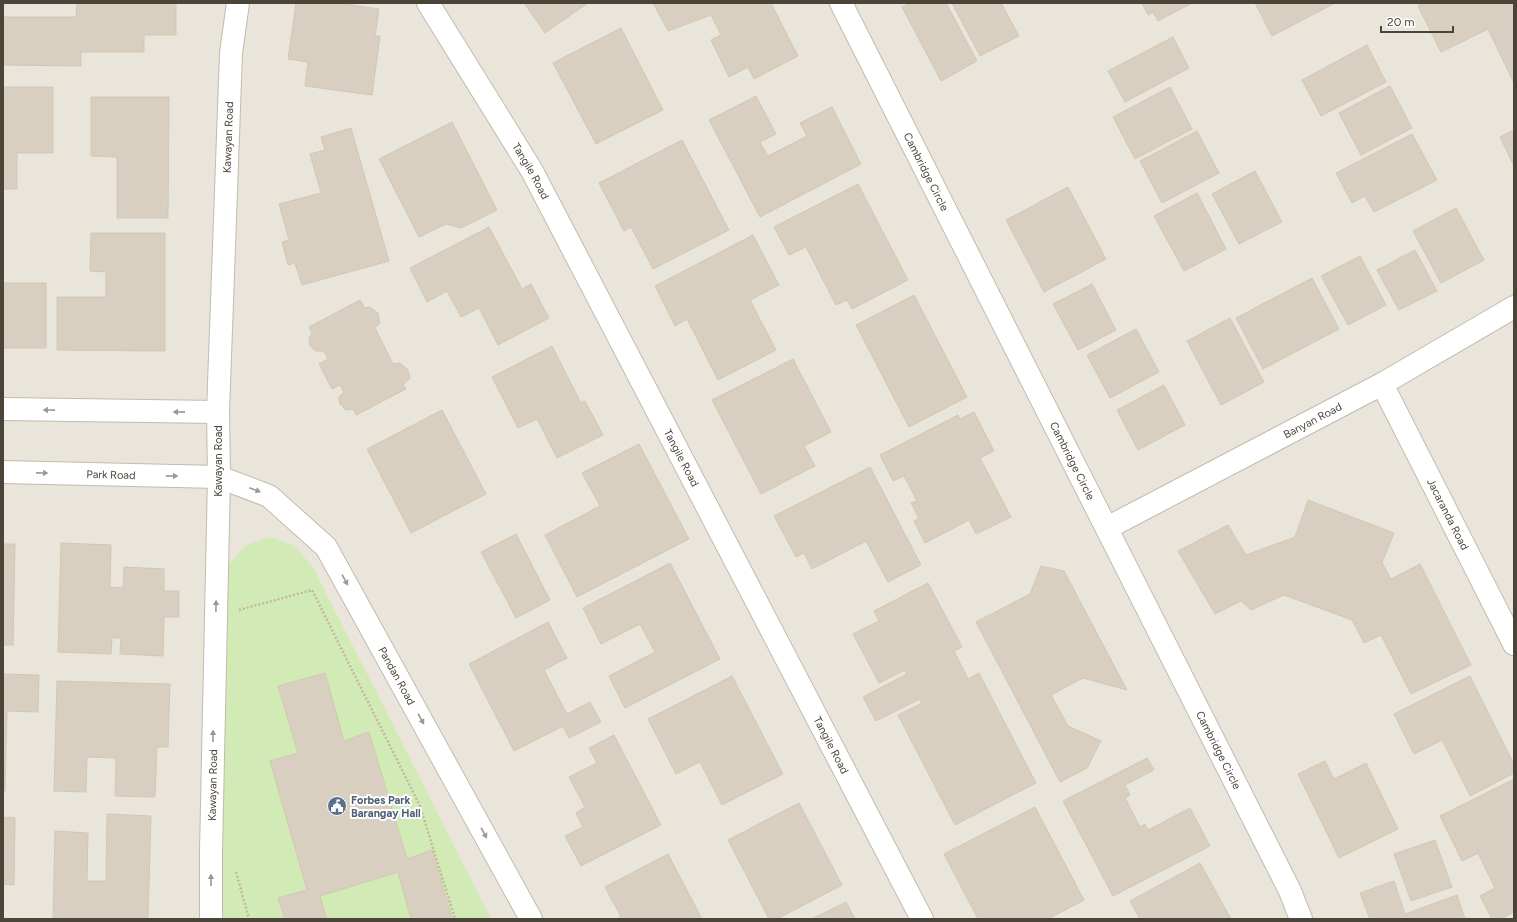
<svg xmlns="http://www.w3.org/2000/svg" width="1517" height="922" font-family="Figtree,sans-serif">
<rect width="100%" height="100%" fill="#f6f3ec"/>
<path fill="#eae5da" d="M3 3H1514V919H3Z"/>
<path fill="#d2eab5" d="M270 537 293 545 313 567 491 919H221V594L228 565 245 546Z"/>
<path fill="#d8cfc1" stroke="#d3c7b4" d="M77 3H176V35H144V52H81V66L3 65V17H76Z
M296 3H338L379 9 375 36H380L372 95 305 86 308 62 288 59Z
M524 3H588L545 33Z
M653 3H771L798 56 754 79 748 67 729 77 711 40 721 35 711 15 668 31Z
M911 3H946L977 61 941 81 902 7Z
M952 3H1001L1019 36 980 56Z
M1142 3H1192L1158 21 1153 12 1148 15Z
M1255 3H1335L1272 36Z
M1423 3H1514V83L1488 29 1441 52 1418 6Z
M621 28 663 110 596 144 553 63Z
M1173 37 1189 68 1125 102 1108 71Z
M1367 45 1386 82 1321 116 1302 80Z
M1390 86 1412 128 1361 155 1339 113Z
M3 87H53V153H17V189H3Z
M1170 87 1192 129 1135 159 1113 117Z
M756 96 776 134 760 142 768 156 807 136 800 123 832 107 861 164 760 217 709 120Z
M91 97H169L168 218H117V157L91 156Z
M452 122 497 210 461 228 446 224 419 237 379 159Z
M351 128 389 261 302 285 295 263 288 265 282 242 289 240 279 204 321 193 310 154 325 150 321 137Z
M1514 130V166L1500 137Z
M1197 131 1219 173 1162 203 1140 161Z
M1412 134 1437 180 1374 212 1365 196 1352 203 1336 173Z
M682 140 729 230 653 269 631 227 624 231 599 183Z
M1255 171 1282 222 1239 244 1212 194Z
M858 184 908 280 852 309 847 300 836 305 806 247 789 255 774 227Z
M1068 187 1106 259 1044 292 1006 220Z
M1197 193 1226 249 1184 271 1154 216Z
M1456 208 1484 260 1441 283 1413 231Z
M489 227 522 289 531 284 549 318 498 345 479 308 461 317 447 291 427 302 410 268Z
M91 233H165V351L57 350V297H106V272L90 271Z
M753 235 779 285 750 300 776 350 718 380 687 319 675 326 655 286Z
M1415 250 1437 291 1399 310 1377 270Z
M1360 256 1386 305 1348 325 1321 276Z
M1312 278 1339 329 1263 369 1236 318Z
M3 283H46V348H3Z
M1092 284 1116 330 1078 350 1053 304Z
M914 295 967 397 909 427 856 325Z
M360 300 365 308 370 307 378 313 380 323 375 328 393 364 400 363 408 370 410 378 403 385 406 389 356 415 353 409 346 410 340 404 339 397 344 392 340 385 332 389 319 364 328 359 324 351H316L310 346 309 338 312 333 309 327Z
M1230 318 1264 382 1221 405 1187 341Z
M1136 329 1159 372 1110 398 1087 355Z
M552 346 581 403 585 401 603 435 557 458 537 419 518 428 492 377Z
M793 359 831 432 804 446 815 466 761 494 712 400Z
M1164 385 1185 425 1138 450 1117 410Z
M442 410 486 494 411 533 367 449Z
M974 412 994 451 980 458 1011 517 976 534 969 520 925 543 914 521 919 518 911 503 917 501 904 476 893 481 880 455 958 415 960 419Z
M639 444 689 539 577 597 545 535 600 506 582 473Z
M870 467 921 565 888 582 866 541 812 569 804 553 796 557 774 516Z
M1308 500 1394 533 1382 563 1391 579 1420 564 1471 665 1411 694 1381 635 1364 643 1352 620 1284 595 1251 610 1241 601 1215 614 1178 551 1228 525 1246 555 1295 537Z
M516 534 550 600 516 618 481 552Z
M61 543 111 545 110 587 123 588 124 567 164 569V591H179V617H164L163 656 120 654 121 638H112L111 654 58 652Z
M3 544H15L13 645H3Z
M670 563 720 659 625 708 609 676 655 652 640 624 601 644 583 608Z
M1041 566 1064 571 1127 690 1083 678 1051 695 1068 726 1101 741 1087 768 1060 782 976 622 1030 594Z
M928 583 962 647 954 651 968 679 979 673 1036 783 955 825 898 715 922 703 920 699 876 721 863 697 907 674 905 670 879 683 853 634 879 621 874 611Z
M548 622 567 658 544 670 567 714 590 702 601 722 569 738 563 726 514 751 469 664Z
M325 673 344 741 369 732 407 859 432 850 452 919H411L398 872 320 896 327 919H285L278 898 307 890 270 761 298 753 278 686Z
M3 674 39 675 38 712 7 711 5 791H3Z
M732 676 783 774 722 805 700 762 676 774 648 719Z
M1470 676 1514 764V773L1470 796 1442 740 1414 754 1394 714Z
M57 681 170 684 168 747H157L155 797 115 796 116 758 87 757 86 792 54 791Z
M614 735 661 825 581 866 565 836 583 827 576 813 585 807 569 777 597 763 589 748Z
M1147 758 1154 770 1125 785 1130 795 1125 798 1140 827 1145 824 1148 830 1190 808 1210 846 1113 896 1063 801Z
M1325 761 1334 779 1366 763 1398 829 1339 858 1298 774Z
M1514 779V912L1501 919H1492L1480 896 1495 888 1478 853 1462 861 1440 816Z
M799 803 842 885 777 919H769L728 840Z
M1035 807 1084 900 1048 919H978L944 854Z
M107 814 151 816 148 919H53L55 831 88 833 87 881H106Z
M3 817 15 818 14 885 3 884Z
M1435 840 1452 887 1411 901 1394 854Z
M668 854 702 919H617L621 917 605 887Z
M1200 863 1231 919H1140L1130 901Z
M1394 881 1405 914 1457 895 1465 919H1370L1360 893Z
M846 902 855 919H812Z"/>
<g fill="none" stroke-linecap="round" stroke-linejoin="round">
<defs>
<g id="street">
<path id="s1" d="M428 3 532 171 922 919"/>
<path id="s2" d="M841 3 1290 891 1301 919"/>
<path id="s3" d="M1382 384 1514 644"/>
<path d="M3 409 218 412"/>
<path id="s4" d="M3 472 219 477 269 496 326 547 531 919"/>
<path id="s5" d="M1107 528 1382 384 1514 307"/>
<path id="s6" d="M211 919V851L219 477 218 412 231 53 238 3"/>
</g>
</defs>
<use href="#street" stroke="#c2bbae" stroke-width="24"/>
<path stroke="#c4b79f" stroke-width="2.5" stroke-dasharray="2 2" stroke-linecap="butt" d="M239 610 312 590 420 806 455 919
M236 872 249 919"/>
<use href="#street" stroke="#fff" stroke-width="22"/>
</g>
<defs><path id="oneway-solid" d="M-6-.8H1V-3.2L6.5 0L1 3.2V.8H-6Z"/></defs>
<g fill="#9c9892">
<use href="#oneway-solid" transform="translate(49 410) rotate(-179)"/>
<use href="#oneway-solid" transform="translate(179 412) rotate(-179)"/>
<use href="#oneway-solid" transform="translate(42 473) rotate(1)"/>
<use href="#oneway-solid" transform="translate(172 476) rotate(1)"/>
<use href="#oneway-solid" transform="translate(255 490) rotate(21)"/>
<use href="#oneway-solid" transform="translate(345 580) rotate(61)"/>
<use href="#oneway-solid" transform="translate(216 606) rotate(-89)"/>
<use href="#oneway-solid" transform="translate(421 719) rotate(61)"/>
<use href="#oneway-solid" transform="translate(213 736) rotate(-89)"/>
<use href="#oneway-solid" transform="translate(484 833) rotate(61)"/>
<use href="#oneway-solid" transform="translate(211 880) rotate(-90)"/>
</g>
<defs>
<symbol id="civic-disc" viewBox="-11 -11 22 22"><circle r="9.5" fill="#5c6f8a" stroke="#fff"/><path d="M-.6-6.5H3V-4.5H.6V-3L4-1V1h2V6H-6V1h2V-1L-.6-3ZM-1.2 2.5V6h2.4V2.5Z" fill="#fff"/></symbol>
</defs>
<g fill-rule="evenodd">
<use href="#civic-disc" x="326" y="795" width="22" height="22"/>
</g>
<g text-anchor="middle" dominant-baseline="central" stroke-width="4" stroke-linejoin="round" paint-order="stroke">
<g font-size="11" fill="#4b4439" stroke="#fff">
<text stroke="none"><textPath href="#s6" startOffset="782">Kawayan Road</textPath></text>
<text stroke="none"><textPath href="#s1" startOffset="197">Tangile Road</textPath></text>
<text stroke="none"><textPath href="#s2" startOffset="189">Cambridge Circle</textPath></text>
<text stroke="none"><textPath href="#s5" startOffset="232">Banyan Road</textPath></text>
<text stroke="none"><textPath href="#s1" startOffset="521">Tangile Road</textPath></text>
<text stroke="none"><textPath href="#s2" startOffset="513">Cambridge Circle</textPath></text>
<text transform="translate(218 461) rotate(-90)">Kawayan Road</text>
<text stroke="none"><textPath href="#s4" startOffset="108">Park Road</textPath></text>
<text stroke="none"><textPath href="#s3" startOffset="146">Jacaranda Road</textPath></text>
<text stroke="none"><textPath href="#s4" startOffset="493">Pandan Road</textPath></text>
<text stroke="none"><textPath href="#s1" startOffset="845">Tangile Road</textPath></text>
<text stroke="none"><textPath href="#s2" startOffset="837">Cambridge Circle</textPath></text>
<text stroke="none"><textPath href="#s6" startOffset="134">Kawayan Road</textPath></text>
</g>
<g font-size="11" font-weight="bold" fill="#4e5e75" stroke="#fff" text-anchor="start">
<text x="351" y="800">Forbes Park<tspan x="351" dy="13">Barangay Hall</tspan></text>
</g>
</g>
<rect width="1517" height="922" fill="none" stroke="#4b4439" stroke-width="8"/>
<path d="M1381 26v6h72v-6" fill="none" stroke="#4b4439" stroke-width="2"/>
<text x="1387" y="26" font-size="12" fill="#4b4439" stroke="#ffffff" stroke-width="3" paint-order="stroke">20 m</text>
</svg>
